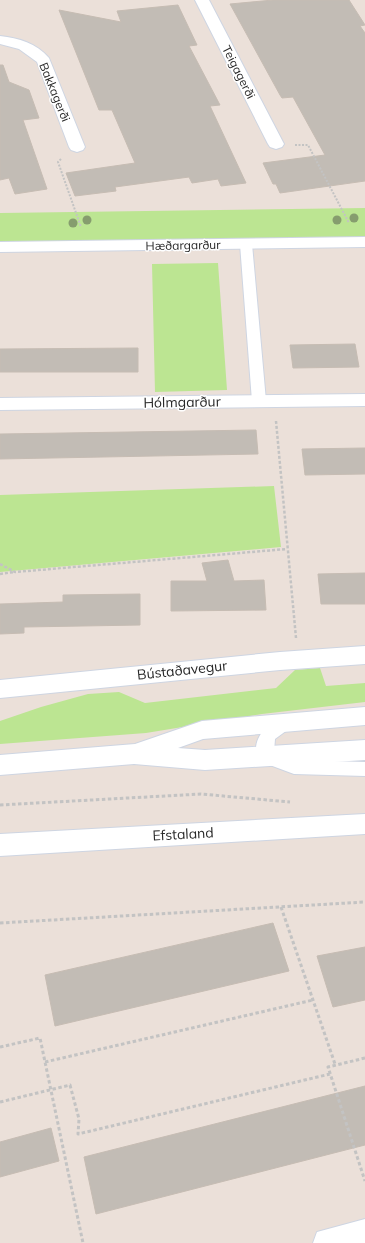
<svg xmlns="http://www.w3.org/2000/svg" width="365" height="1243" font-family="Mulish,sans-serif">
<rect width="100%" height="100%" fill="#ebe0d9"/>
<path fill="#bce592" d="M365 208V237L0 243V213Z
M218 263 227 390 155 392 152 264Z
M274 486 281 547 0 572V495Z
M320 668 326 686 365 683V702L262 714 146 733 0 744V721L41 707 88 694 119 692 145 703 276 688 295 670Z"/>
<path fill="#c2bcb5" stroke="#c6bcb3" d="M273 0H349L365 25 360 26 365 33V181L280 193 276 184H273L263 163 325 155 293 97 282 98 280 95 230 4Z
M178 5 197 45 189 46 220 105 210 106 246 183 221 186 218 179 192 183 189 177 115 187 116 191 75 196 66 173 135 163 112 110H99L59 10 121 22 117 11Z
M0 65H3L9 82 29 90 39 118 23 120 47 189 15 194 9 178 0 180Z
M355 344 359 367 293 368 290 345Z
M138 348V372H0V349Z
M256 430 258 454 0 459V434Z
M365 448V474L305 475 302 449Z
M228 560 234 581 264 580 266 610 171 611V581H207L202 563Z
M365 573V604H321L318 574Z
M140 594V625L24 627V633L0 634V604L63 602V595Z
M273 923 289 971 55 1026 45 975Z
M365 947V1000L333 1007 317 956Z
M365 1086V1145L96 1214 84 1157Z
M51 1128 59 1161 0 1177V1142Z"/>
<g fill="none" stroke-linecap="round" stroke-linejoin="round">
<defs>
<path id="lane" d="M246 240 252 244 266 401 264 404H254L252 401 240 244Z
M284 716 290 718 292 723 290 728 275 739 274 752 295 760 365 762V776L294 774 259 761C249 742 266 722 284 716Z"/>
<path id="street" d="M195 0H209L284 144 282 147 276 149 270 147 268 144Z
M0 36C19 38 36 43 49 58L85 147 83 150 77 152 71 150 69 147 37 62 19 49 0 44Z
M365 237V247L0 252V242Z
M365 394V406L0 410V398Z
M365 646V664L280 670 0 698V680L280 652Z
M365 814V834L0 856V834Z
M365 1219V1243H313L317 1232Z"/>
<path id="secondary" d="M365 707V725L203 739 178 748 205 750 365 740V760L205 770 134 764 0 775V755L135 744 202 721Z"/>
</defs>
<use href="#lane" stroke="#ced5e2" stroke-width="2"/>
<use href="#street" stroke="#ced5e2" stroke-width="2"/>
<use href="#secondary" stroke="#ced5e2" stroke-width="2"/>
<path stroke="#c3c3c3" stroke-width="2" stroke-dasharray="2 1.5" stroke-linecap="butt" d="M295 145H308L349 223
M61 159 58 162 81 227"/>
<path stroke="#c3c3c3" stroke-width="2.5" stroke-dasharray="3 2" stroke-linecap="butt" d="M276 421 296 638
M0 564 15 572 287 549
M0 574 14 572"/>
<path stroke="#c3c3c3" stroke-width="3" stroke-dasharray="3.5 2.5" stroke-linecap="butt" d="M0 805 201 794 290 802
M281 907 335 1064
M0 923 365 902
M0 1047 40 1038 83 1243
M365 1058 328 1067 365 1181
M45 1062 313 1000
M0 1102 70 1085 79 1119 78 1134 330 1074"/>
<use href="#lane" fill="#fff" fill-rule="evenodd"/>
<use href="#street" fill="#fff" fill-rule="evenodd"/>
<use href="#secondary" fill="#fff" fill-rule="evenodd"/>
</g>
<g fill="#869d6e">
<circle cx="354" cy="218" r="4.5"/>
<circle cx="87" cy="220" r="4.5"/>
<circle cx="337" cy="220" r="4.5"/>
<circle cx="73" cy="223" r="4.5"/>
</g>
<g text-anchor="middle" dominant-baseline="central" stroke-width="3" stroke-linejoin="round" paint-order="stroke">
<g font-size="12" fill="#282828" stroke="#fff">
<text transform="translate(239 72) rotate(63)">Teigagerði</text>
<text transform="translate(55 92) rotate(68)">Bakkagerði</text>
<text transform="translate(183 245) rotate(-1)">Hæðargarður</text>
</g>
<g font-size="14" fill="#282828" stroke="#fff">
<text transform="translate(182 402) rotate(-1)">Hólmgarður</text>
<text transform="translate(182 670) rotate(-6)">Bústaðavegur</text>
<text transform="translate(183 834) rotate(-3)">Efstaland</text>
</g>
</g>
</svg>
